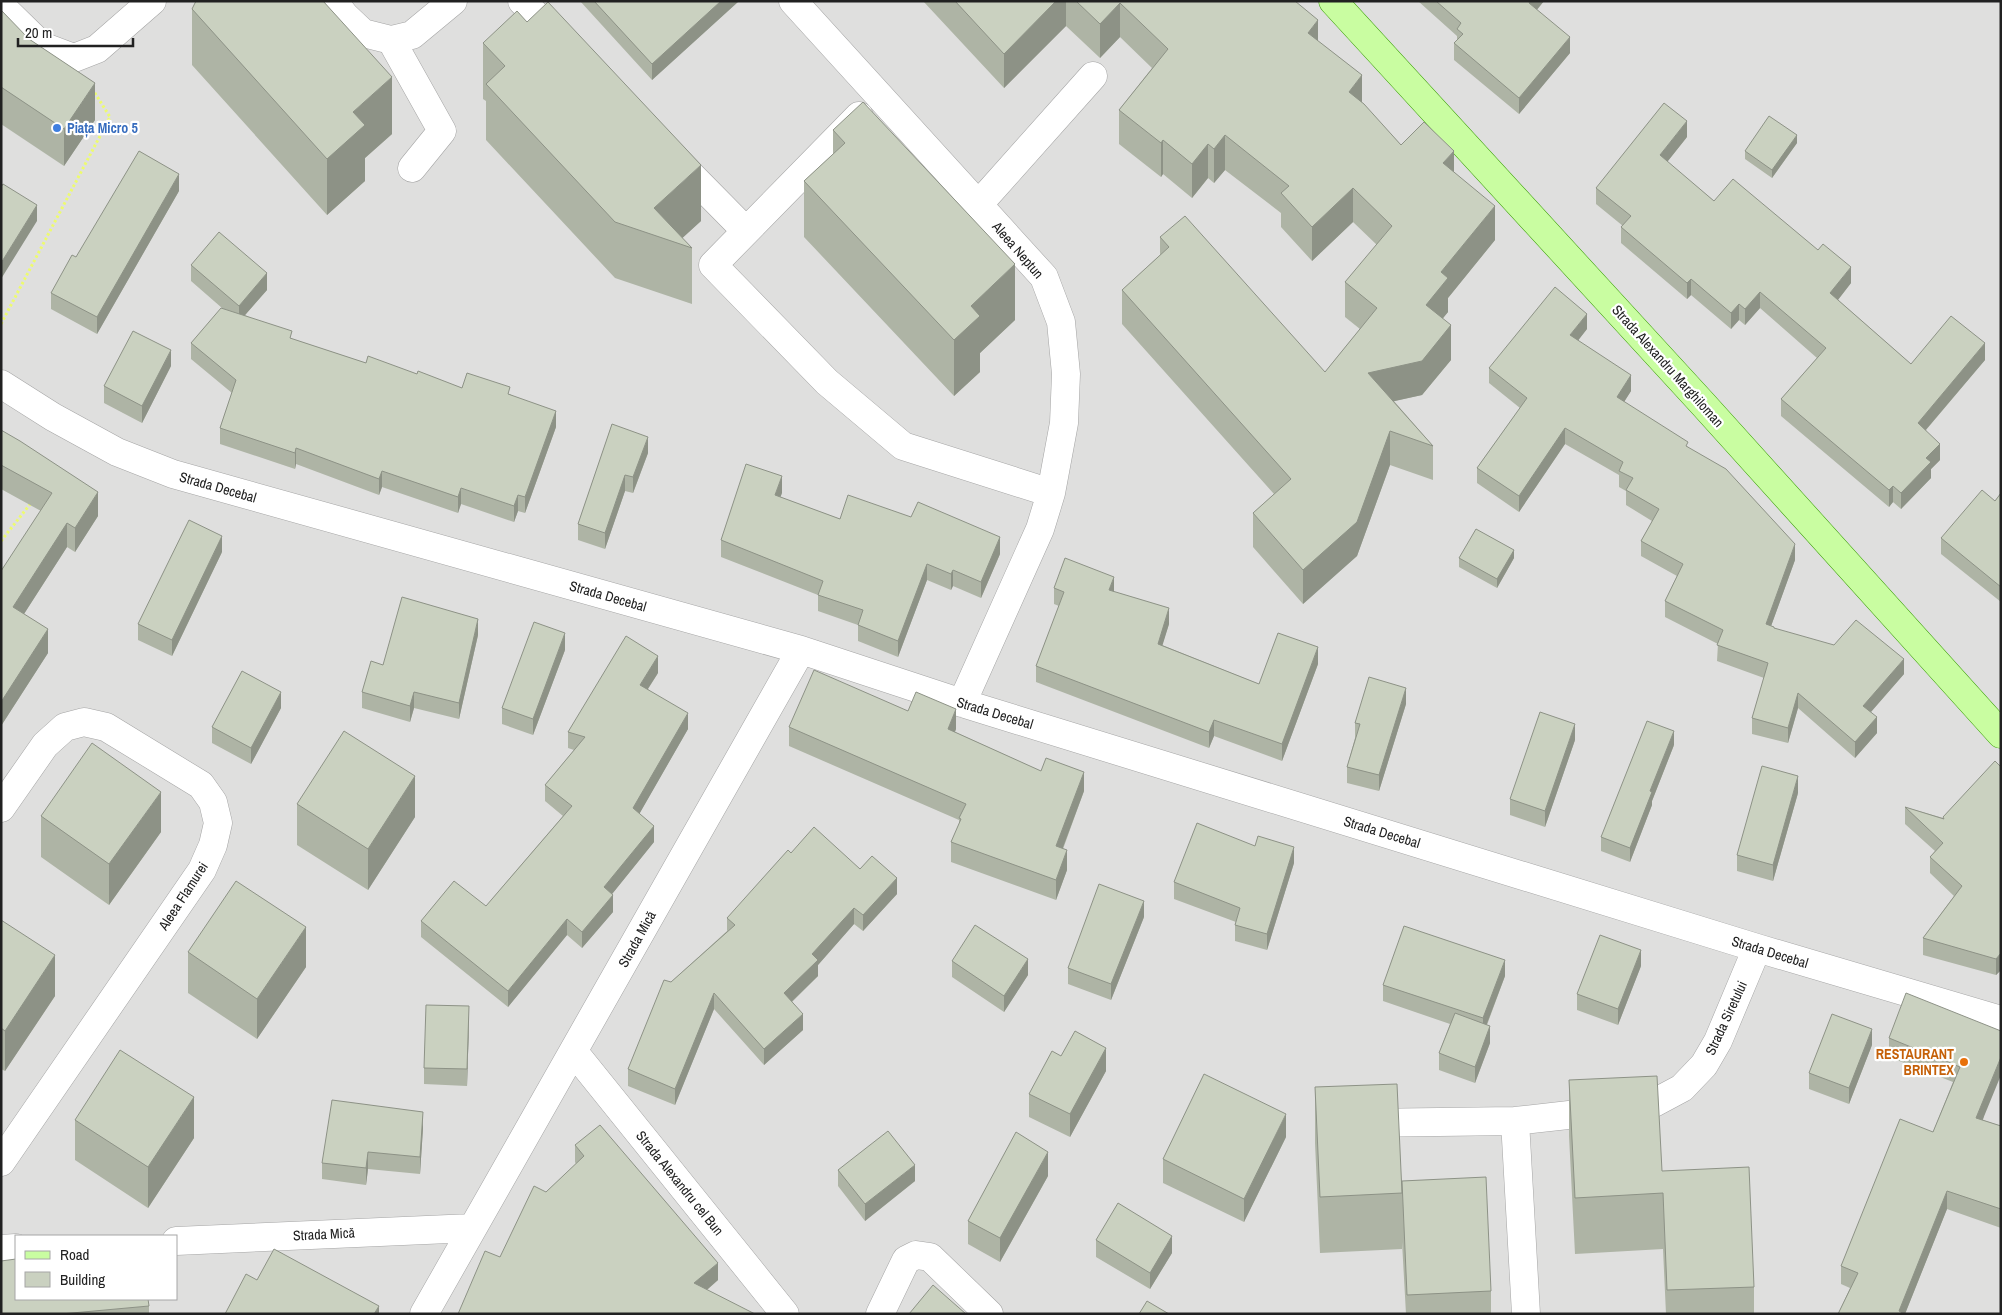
<svg xmlns="http://www.w3.org/2000/svg" width="2002" height="1315" font-family="'Archivo Narrow',sans-serif">
<rect width="100%" height="100%" fill="#ebf1e7"/>
<path fill="#dfdfde" fill-rule="evenodd" d="M1 1H2001V1314H1ZM16 1236H176V1299H16Z"/>
<g fill="none" stroke-linecap="round" stroke-linejoin="round">
<defs>
<path id="street" d="M333 1 345 16 363 33 391 40 412 35 453 1
M522 1 562 42
M793 1 1044 277 1061 322 1066 374 1064 423 1051 493 1040 529 962 703
M1 6 42 46 74 58 97 49 152 1
M391 40 442 131 412 168
M859 116 713 265 827 382 903 446 1051 493
M675 159 746 231
M978 205 1093 76
M1 384 53 417 117 452 173 474 801 650 962 703 1757 948 2001 1020
M1 808 45 745 65 727 84 722 106 727 201 785 213 802 218 823 213 845 202 870 1 1162
M574 1052 785 1314
M1515 1121 1526 1314
M1362 1123 1515 1121 1613 1110 1654 1103 1682 1088 1704 1065 1718 1041 1757 948
M176 1241 472 1228
M1 1249 16 1248
M424 1314 801 650
M880 1314 906 1260 916 1255 930 1257 989 1314"/>
<path id="primary" d="M1333 1 1703 404 2001 734"/>
</defs>
<use href="#street" stroke="#a5a5a5" stroke-width="29"/>
<use href="#primary" stroke="#359d00" stroke-width="29"/>
<path stroke="#edfb6e" stroke-width="3" stroke-dasharray="2.5 2.5" stroke-linecap="butt" d="M1 324 110 117 93 90
M1 541 31 503"/>
<use href="#street" stroke="#fff" stroke-width="28"/>
<use href="#primary" stroke="#c9fda1" stroke-width="28"/>
</g>
<path fill="#aeb4a5" d="M580 1H739L652 80Z
M923 1H1295L1318 41 1362 103 1401 145 1454 172 1495 240 1448 298V312L1443 318 1451 360 1422 395 1394 401 1433 446V480L1390 465 1357 556 1303 604 1253 547V513L1274 494 1122 324V290L1160 255V237L1325 372 1360 329 1345 317V282L1377 245 1353 222 1312 261 1281 227V213L1225 170 1214 183 1208 178 1192 198 1163 174 1161 177 1119 144V110L1152 68 1120 37 1100 58 1066 26 1004 88Z
M1418 1H1544L1537 10 1570 53 1519 114 1454 60V43L1457 40V36Z
M192 9 392 134 365 158V181L327 215 192 65Z
M1 10 95 120 64 166 1 124Z
M483 43 701 221 682 238 692 248V304L615 278 486 140V101L483 99Z
M833 130 1015 320 980 353V372L954 396 804 237V181L833 154Z
M1687 137 1667 162 1714 201 1851 283 1838 300 1911 364 1985 360 1926 430 1940 460 1931 469V478L1901 509 1893 502 1889 507 1781 416V399L1817 358 1760 308 1745 325 1739 320 1731 329 1691 295 1687 299 1621 243V227L1623 226 1596 204V188Z
M1797 143 1772 178 1745 159V151Z
M179 191 97 334 51 309V293L76 257Z
M191 265 267 290 245 315 292 339 366 363 417 374 462 388 510 394 556 427 525 513 518 511 514 522 461 504 458 513 382 487 379 495 296 464 295 469 220 444V428L232 393 191 359V343L222 308 191 281Z
M1587 329 1578 340 1631 391 1624 402 1688 447 1795 560 1771 626 1774 628 1904 674 1871 712 1877 733 1855 758 1798 708 1788 743 1752 734V718L1764 678 1717 661 1718 644 1665 617V601L1677 576 1641 556V541L1652 521 1626 505V491L1619 487V475L1565 444 1519 512 1477 483V468L1520 408 1489 383V368Z
M171 366 142 423 104 403V386Z
M612 424 648 453 633 493 625 491 605 549 578 540V524Z
M1 430 98 516 75 552 67 547 24 614 48 653 1 726V571L41 511 1 489Z
M782 493 780 497 840 519 1000 554 981 598 953 586 951 590 927 580 898 657 858 641V625L818 611V595L721 557V540Z
M2001 493V602L1941 554V538L1995 501Z
M222 552 172 656 138 640V624Z
M1459 558H1514L1497 588 1459 567Z
M1054 588 1114 592 1169 624 1162 645 1259 684 1318 664 1282 761 1214 736 1209 748 1036 682V666L1059 606 1054 604Z
M478 635 459 719 414 708 410 722 362 708V692L383 665Z
M565 650 533 735 502 724V708Z
M658 673 648 689 688 729 639 814 654 842 612 894 613 912 582 948 567 935 508 1007 421 937V921L486 906 563 816 545 801V785L574 750 568 748V732Z
M1406 704 1379 791 1347 783V767L1355 738V723Z
M281 708 251 764 212 743V727Z
M908 711 956 729 955 732 1084 791 1063 849 1067 870 1056 900 951 862V842L959 825V820L789 746V727Z
M1575 740 1545 827 1510 815V799Z
M1674 745 1652 801V805L1630 862 1601 851V837Z
M2001 767V970L1996 975 1923 955V938L1954 896 1930 873V857L1935 851 1905 824V807L1943 818V817Z
M1798 793 1773 881 1737 871V855Z
M297 804 415 817 368 890 297 845Z
M41 816 161 832 109 905 41 857Z
M1255 846 1294 863 1267 950 1235 941V925L1236 922 1174 899V882Z
M791 853 860 869 897 894 863 931 854 924 818 965V976L792 1002 803 1030 764 1065 714 1009 675 1105 628 1086V1069L671 982 727 931V918Z
M1144 917 1111 1000 1068 984V968Z
M1 920 55 996 5 1071 1 1069Z
M188 952 306 967 257 1039 188 993Z
M952 961 1028 975 1004 1012 952 977Z
M1641 966 1618 1025 1577 1010V994Z
M1505 976 1487 1025 1490 1043 1475 1083 1439 1070V1053L1450 1024 1383 1001V985Z
M469 1023 467 1086 424 1084V1068Z
M2001 1031 1983 1120 2001 1126V1228L1947 1209 1905 1314H1838L1850 1288 1841 1284V1266L1933 1132 1953 1082 1889 1057V1038Z
M1872 1045 1849 1104 1809 1089V1073Z
M1061 1056 1106 1071 1070 1137 1029 1117V1094Z
M1569 1080 1662 1171 1754 1287V1314H1666L1663 1249 1575 1254 1569 1136Z
M1315 1087 1402 1189 1491 1291V1314H1406L1402 1242V1249L1320 1253 1315 1143Z
M75 1120 194 1138 148 1208 75 1160Z
M423 1128 420 1174 368 1169 366 1185 322 1179V1163Z
M1286 1137 1244 1222 1163 1183V1159Z
M575 1145 718 1280 707 1290 500 1257 546 1192 576 1164 575 1162Z
M838 1170 915 1181 865 1221 838 1186Z
M1048 1176 1000 1262 968 1244V1221Z
M1096 1240 1172 1253 1150 1289 1096 1257Z
M149 1306V1314H1Z"/>
<path fill="#8d9286" d="M721 1H739L652 80V64Z
M1056 1H1066V26L1004 88V54Z
M1530 1H1544L1529 19V3Z
M1120 3V37L1100 58V24Z
M1318 20V54L1308 33Z
M1570 37V53L1519 114V98Z
M1362 75V109L1349 92Z
M392 77V134L365 158V181L327 215V159L353 112Z
M95 83V120L64 166V129Z
M1687 121V137L1660 171V155Z
M1225 135V170L1214 183V149Z
M1797 135V143L1772 178V170Z
M1163 140V174L1161 177V143Z
M1208 144V178L1192 198V164Z
M1454 151V186L1443 163Z
M701 165V221L677 243 654 208Z
M179 174V191L97 334V317Z
M1353 188V222L1312 261V227Z
M37 205V221L1 279V263Z
M1495 206V240L1448 298V312L1426 339V305L1441 272Z
M1015 264V320L980 353V372L954 396V340L971 306Z
M1851 267V283L1830 310V293Z
M267 273V290L239 322V306Z
M1691 279V295L1687 299V283Z
M1760 292V308L1745 325V309Z
M1739 304V320L1731 329V313Z
M1587 314V329L1570 351V335Z
M1451 325V360L1422 395 1368 407V373Z
M1985 343V360L1918 439V423Z
M171 350V366L142 423V406Z
M1631 375V391L1617 413V397Z
M556 411V427L525 513V497Z
M1565 428V444L1519 512V496Z
M1390 431V465L1357 556 1303 604V570Z
M648 437V453L633 493V477Z
M1940 444V460L1931 469V478L1901 509V493L1926 458Z
M296 448V464L295 469V453Z
M382 471V487L379 495V479Z
M625 475V491L605 549V533Z
M782 476V493L775 511V495Z
M1893 486V502L1889 507V490Z
M461 488V504L458 513V497Z
M98 492V516L75 552V528Z
M518 495V511L514 522V506Z
M67 523V547L13 631V607Z
M222 536V552L172 656V640Z
M1000 537V554L981 598V582Z
M1795 544V560L1766 640V624Z
M1514 550V558L1497 588V579Z
M927 564V580L898 657V641Z
M953 570V586L951 590V574Z
M1114 577V593L1109 590Z
M1169 608V624L1158 660V644Z
M478 619V635L459 719V703Z
M48 629V653L1 726V702Z
M565 633V650L533 735V719Z
M1318 647V664L1282 761V744Z
M658 656V673L640 701V685Z
M1904 659V674L1863 721V706Z
M1406 688V704L1379 791V775Z
M281 692V708L251 764V748Z
M414 692V708L410 722V706Z
M1798 693V708L1788 743V728Z
M956 709V729L948 748V729Z
M688 713V729L633 825V808Z
M1877 717V733L1855 758V742Z
M1214 720V736L1209 748V732Z
M1575 724V740L1545 827V811Z
M1674 731V745L1652 801V805L1630 862V848L1650 791Z
M1084 772V791L1056 866V846Z
M415 776V817L368 890V849Z
M1798 776V793L1773 881V865Z
M161 792V832L109 905V864Z
M654 826V842L604 904V887Z
M1294 847V863L1267 950V934Z
M1067 850V870L1056 900V880Z
M897 878V894L863 931V915Z
M613 895V912L582 948V932Z
M1144 901V917L1111 1000V984Z
M854 908V924L818 965V976L784 1009V993L812 954Z
M567 919V935L508 1007V991Z
M306 927V967L257 1039V999Z
M1641 950V966L1618 1025V1009Z
M2001 953V970L1996 975V959Z
M55 955V996L5 1071V1031Z
M1028 959V975L1004 1012V996Z
M1505 960V976L1483 1034V1018Z
M714 993V1009L675 1105V1089Z
M469 1006V1023L467 1086V1069Z
M803 1014V1030L764 1065V1049Z
M1490 1026V1043L1475 1083V1067Z
M1872 1029V1045L1849 1104V1088Z
M1106 1048V1071L1070 1137V1114Z
M2001 1057V1075L1976 1136V1118Z
M194 1097V1138L148 1208V1167Z
M423 1112V1128L420 1174V1157Z
M1286 1114V1137L1244 1222V1199Z
M368 1152V1169L366 1185V1168Z
M1048 1152V1176L1000 1262V1238Z
M915 1165V1181L865 1221V1204Z
M1947 1191V1209L1905 1314H1899V1311Z
M1172 1236V1253L1150 1289V1273Z
M718 1263V1280L694 1301V1283Z
M379 1306V1314H374Z"/>
<path fill="#cad1c0" stroke="#8d9286" d="M196 1H323L392 77 353 112 365 125 327 159 192 9Z
M594 1H721L652 64Z
M955 1H1056L1004 54Z
M1076 1H1295L1318 20 1308 33 1362 75 1349 92 1364 104 1401 145 1424 122 1454 151 1443 163 1495 206 1441 272 1448 278 1426 305 1451 325 1422 361 1368 373 1433 446 1390 431 1357 522 1303 570 1253 513 1291 479 1122 290 1169 247 1160 237 1185 216 1325 372 1377 308 1345 282 1392 226 1353 188 1312 227 1281 193 1289 186 1225 135 1214 149 1208 144 1192 164 1163 140 1161 143 1119 110 1168 49 1120 3 1100 24Z
M1436 1H1530L1529 3 1570 37 1519 98 1454 43 1463 34 1457 29 1461 23Z
M548 2 701 165 654 208 692 248 615 222 486 84 505 66 483 43 517 11 527 22Z
M1 10 29 39 95 83 64 129 1 87Z
M863 102 1015 264 971 306 980 316 954 340 804 181 845 143 833 130Z
M1664 103 1687 121 1660 155 1714 201 1733 179 1818 250 1823 244 1851 267 1830 293 1911 364 1951 316 1985 343 1918 423 1940 444 1926 458 1931 462 1901 493 1893 486 1889 490 1781 399 1826 348 1760 292 1745 309 1739 304 1731 313 1691 279 1687 283 1621 227 1631 216 1596 188Z
M1769 116 1797 135 1772 170 1745 151Z
M139 151 179 174 97 317 51 293 72 255 76 257Z
M3 184 37 205 1 263V187Z
M219 232 267 273 239 306 191 265Z
M1555 287 1587 314 1570 335 1631 375 1617 397 1688 442 1686 446 1726 469 1795 544 1766 624 1774 627V628L1834 645 1856 620 1904 659 1863 706 1877 717 1855 742 1798 693 1788 728 1752 718 1768 663 1717 645 1723 630 1665 601 1683 564 1641 541 1659 509 1626 490 1633 478 1619 471 1623 462 1565 428 1519 496 1477 468 1527 398 1489 368Z
M221 308 292 331 290 338 366 363 368 356 417 374 418 371 462 388 467 373 510 387 508 394 556 411 525 497 518 495 514 506 461 488 458 497 382 471 379 479 296 448 295 453 220 428 236 380 191 343Z
M133 331 171 350 142 406 104 386Z
M612 424 648 437 633 477 625 475 605 533 578 524Z
M1 430 20 441 98 492 75 528 67 523 13 607 48 629 1 702V571L52 493 1 465Z
M746 464 782 476 775 495 840 519 848 495 911 517 918 502 1000 537 981 582 953 570 951 574 927 564 898 641 858 625 863 610 818 595 823 581 721 540Z
M1982 490 1995 501 2001 493V587L1941 538Z
M189 520 222 536 172 640 138 624Z
M1476 529 1514 550 1497 579 1459 558Z
M1065 558 1114 577 1109 590 1169 608 1158 644 1259 684 1278 633 1318 647 1282 744 1214 720 1209 732 1036 666 1064 592 1054 588Z
M402 597 478 619 459 703 414 692 410 706 362 692 371 661 383 665Z
M534 622 565 633 533 719 502 708Z
M626 636 658 656 640 685 688 713 633 808 654 826 604 887 613 895 582 932 567 919 508 991 421 921 454 881 486 906 572 806 545 785 585 737 568 732Z
M814 670 908 711 916 692 956 709 948 729 1041 771 1046 758 1084 772 1056 846 1067 850 1056 880 951 842 961 819 959 818 966 804 789 727Z
M242 671 281 692 251 748 212 727Z
M1369 677 1406 688 1379 775 1347 767 1360 724 1355 723Z
M1540 712 1575 724 1545 811 1510 799Z
M1647 721 1674 731 1650 791 1652 792 1630 848 1601 837Z
M344 731 415 776 368 849 297 804Z
M92 743 161 792 109 864 41 816Z
M1995 761 2001 767V953L1996 959 1923 938 1962 886 1930 857 1943 843 1905 807 1944 819 1943 817Z
M1762 766 1798 776 1773 865 1737 855Z
M1197 823 1255 846 1258 836 1294 847 1267 934 1235 925 1240 908 1174 882Z
M814 827 860 869 872 856 897 878 863 915 854 908 812 954 818 960 784 993 803 1014 764 1049 714 993 675 1089 628 1069 664 980 671 982 735 925 727 918 788 850 791 853Z
M236 881 306 927 257 999 188 952Z
M1099 884 1144 901 1111 984 1068 968Z
M1 920 55 955 5 1031 1 1028Z
M975 925 1028 959 1004 996 952 961Z
M1404 926 1505 960 1483 1018 1383 985Z
M1600 935 1641 950 1618 1009 1577 994Z
M1906 993 2001 1031V1057L1976 1118 2001 1126V1209L1947 1191 1899 1311 1904 1314H1838L1858 1273 1841 1266 1900 1119 1933 1132 1960 1067 1889 1038Z
M426 1005 469 1006 467 1069 424 1068Z
M1455 1013 1490 1026 1475 1067 1439 1053Z
M1832 1014 1872 1029 1849 1088 1809 1073Z
M1075 1031 1106 1048 1070 1114 1029 1094 1052 1051 1061 1056Z
M120 1050 194 1097 148 1167 75 1120Z
M1204 1074 1286 1114 1244 1199 1163 1159Z
M1657 1076 1662 1171 1749 1167 1754 1287 1667 1290 1663 1193 1575 1198 1569 1080Z
M1397 1084 1402 1193 1320 1197 1315 1087Z
M332 1100 423 1112 420 1157 368 1152 366 1168 322 1163Z
M600 1125 718 1263 694 1283 755 1314H458L485 1251 500 1257 534 1186 546 1192 584 1156 575 1145Z
M888 1131 915 1165 865 1204 838 1170Z
M1016 1132 1048 1152 1000 1238 968 1221Z
M1486 1177 1491 1291 1407 1295 1402 1181Z
M1118 1203 1172 1236 1150 1273 1096 1240Z
M274 1249 379 1306 374 1314H225L246 1274 257 1280Z
M16 1259V1299H148L149 1306 61 1314H1V1261Z
M933 1285 966 1314H909Z
M1147 1301 1169 1314H1139Z"/>
<circle fill="#3f7fe0" stroke="#fff" stroke-width="2" cx="57" cy="128" r="5"/>
<circle fill="#e8710a" stroke="#fff" stroke-width="2" cx="1964" cy="1062" r="5"/>
<g text-anchor="middle" dominant-baseline="central" stroke-width="4.5" stroke-linejoin="round" paint-order="stroke">
<g font-size="14" font-weight="bold" fill="#366cbe" stroke="#fff" text-anchor="start">
<text x="67" y="128">Piața Micro 5</text>
</g>
<g font-size="14" fill="#212121" stroke="#fff">
<text transform="translate(1018 250) rotate(49)">Aleea Neptun</text>
<text transform="translate(1668 366) rotate(48)">Strada Alexandru Marghiloman</text>
<text transform="translate(218 487) rotate(16)">Strada Decebal</text>
<text transform="translate(608 596) rotate(16)">Strada Decebal</text>
<text transform="translate(995 713) rotate(17)">Strada Decebal</text>
<text transform="translate(1382 832) rotate(17)">Strada Decebal</text>
<text transform="translate(183 896) rotate(-57)">Aleea Flamurei</text>
<text transform="translate(637 939) rotate(-61)">Strada Mică</text>
<text transform="translate(1770 952) rotate(17)">Strada Decebal</text>
<text transform="translate(1726 1018) rotate(-65)">Strada Siretului</text>
<text transform="translate(680 1183) rotate(51)">Strada Alexandru cel Bun</text>
<text transform="translate(324 1234) rotate(-3)">Strada Mică</text>
</g>
<g font-size="14" font-weight="bold" fill="#c56008" stroke="#fff" text-anchor="end">
<text x="1954" y="1054">RESTAURANT<tspan x="1954" dy="16">BRINTEX</tspan></text>
</g>
</g>
<rect width="2002" height="1315" fill="none" stroke="#212121" stroke-width="5"/>
<rect x="15" y="1235" width="162" height="65" fill="#ffffff" stroke="#a6a6a6"/>
<rect x="25" y="1251" width="25" height="8" fill="#c9fda1" stroke="#a6a6a6"/>
<text x="60" y="1260" font-size="15" fill="#212121">Road</text>
<rect x="25" y="1272" width="25" height="15" fill="#cad1c0" stroke="#a6a6a6"/>
<text x="60" y="1285" font-size="15" fill="#212121">Building</text>
<path d="M18 38v8h115v-8" fill="none" stroke="#212121" stroke-width="2.5"/>
<text x="25" y="38" font-size="15" fill="#212121" stroke="#ffffff" stroke-width="4" paint-order="stroke">20 m</text>
</svg>
